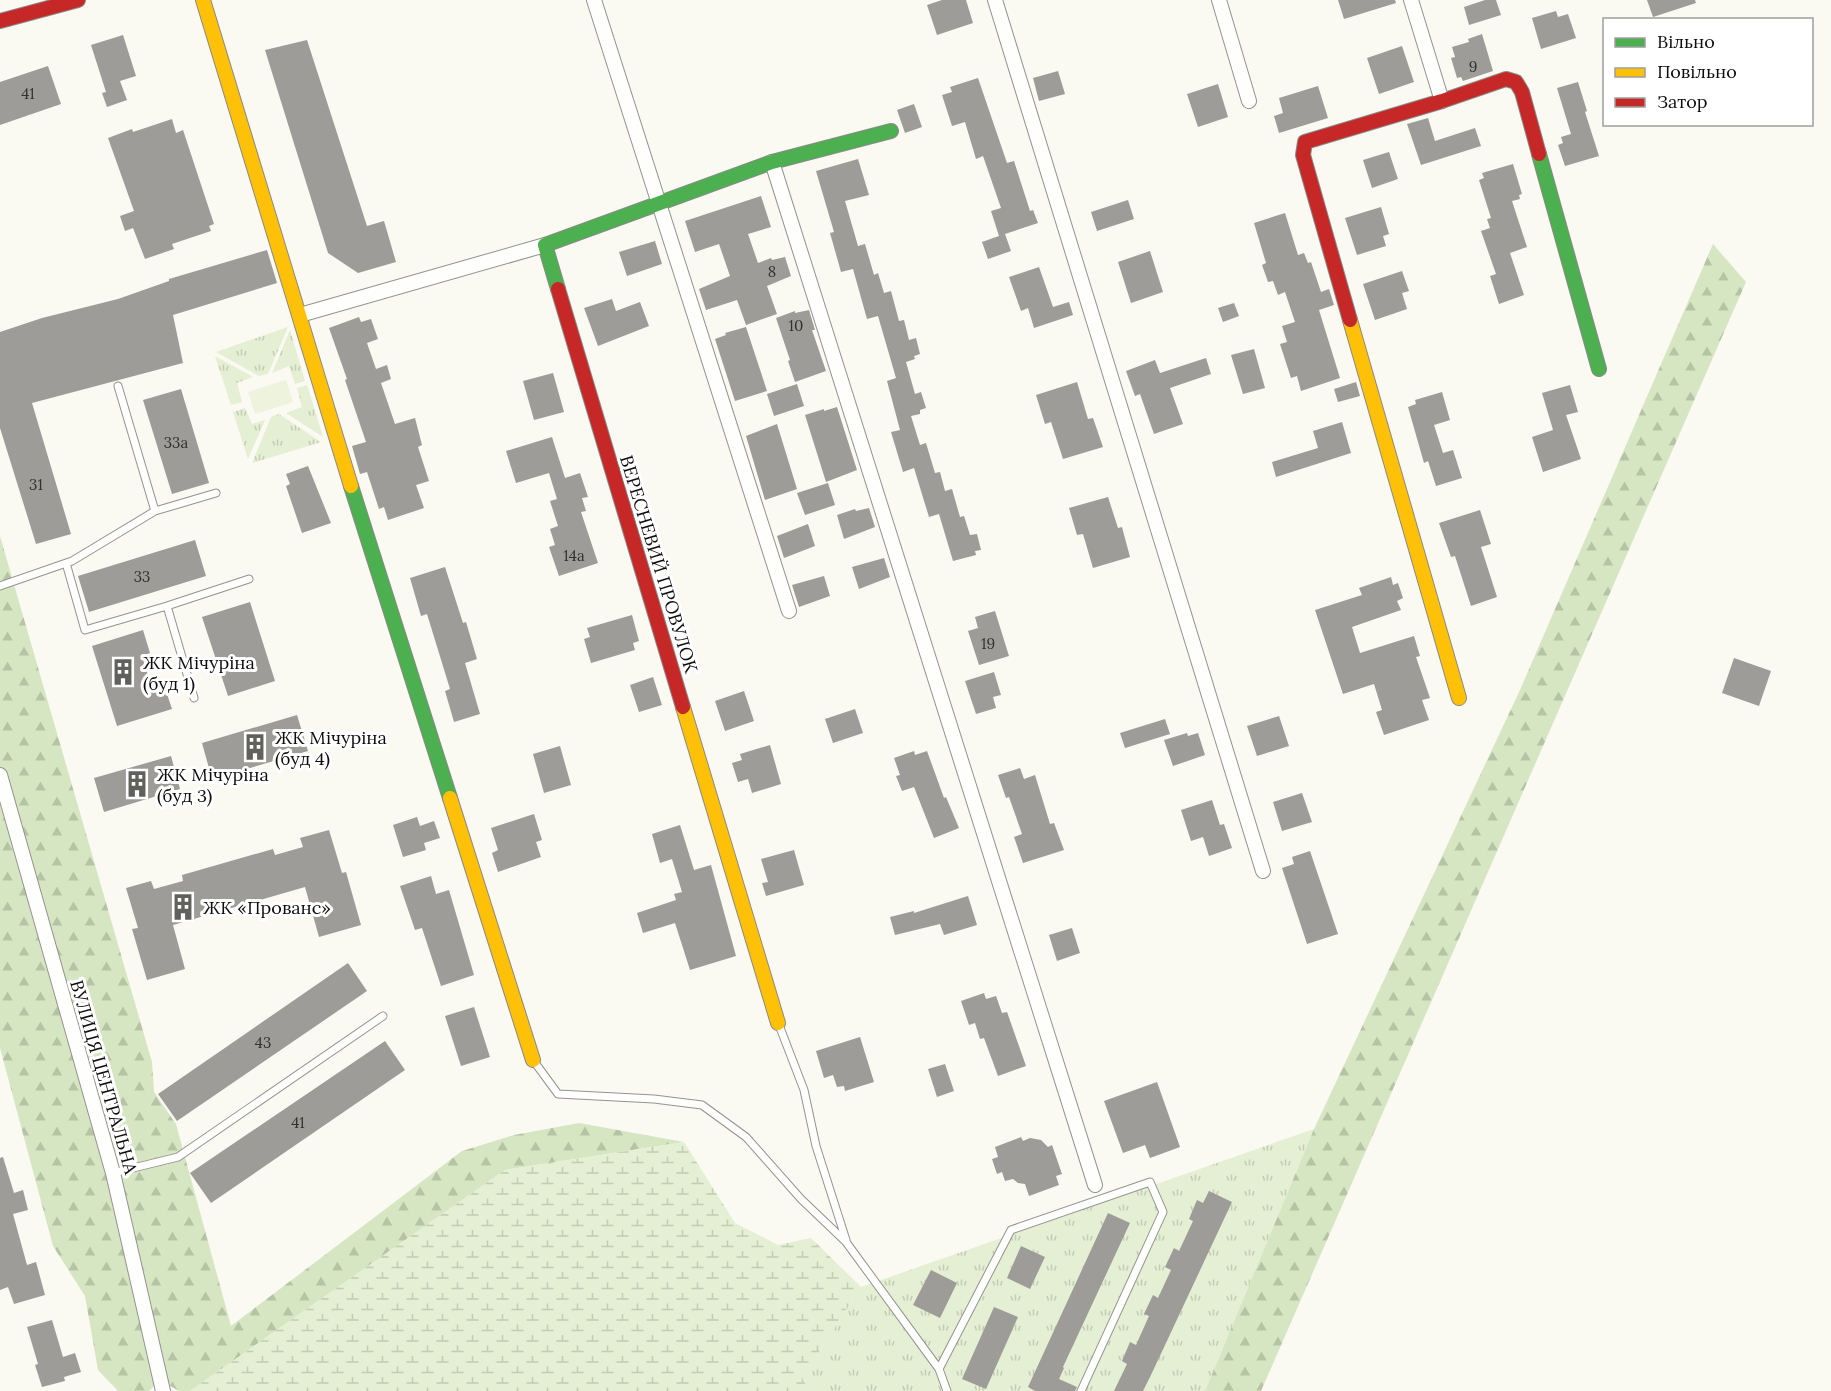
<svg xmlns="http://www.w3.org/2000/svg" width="1831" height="1391" font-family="Lora,serif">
<defs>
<pattern id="grass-tufts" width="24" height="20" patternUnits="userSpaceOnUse" patternTransform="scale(1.5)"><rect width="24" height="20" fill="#e5efd3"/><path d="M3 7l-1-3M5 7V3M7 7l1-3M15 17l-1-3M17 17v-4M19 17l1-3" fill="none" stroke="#c3ccb4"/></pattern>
<pattern id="forest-firs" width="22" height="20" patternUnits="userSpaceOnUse" patternTransform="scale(1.5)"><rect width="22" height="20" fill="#d6e6c2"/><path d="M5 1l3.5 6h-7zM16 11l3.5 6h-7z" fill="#b6c4a6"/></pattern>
<pattern id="wetland-marsh" width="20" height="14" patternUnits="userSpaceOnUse" patternTransform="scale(1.5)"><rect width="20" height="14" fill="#e5efd3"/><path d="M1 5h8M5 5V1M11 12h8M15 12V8" fill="none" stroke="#c3ccb4"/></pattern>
</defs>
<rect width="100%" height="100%" fill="#faf9f2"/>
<path fill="url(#grass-tufts)" d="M288 327 268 374 259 376 216 352Z
M290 330 305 381 295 384 289 366 272 373Z
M215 356 253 377 237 383 242 402 231 405Z
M307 385 323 437 286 413 302 407 297 388Z
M245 408 252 424 265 420 248 459 233 412Z
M279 414 321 442 252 463 271 417Z
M1314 1129 1205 1391H810L802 1378 861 1287Z"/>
<path fill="url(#forest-firs)" d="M1713 244 1746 282 1261 1391H1205L1314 1129 1520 690Z
M0 536 152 1062 154 1092 176 1124 231 1326 462 1151 514 1135 579 1123 684 1142 505 1170 190 1391H179L160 1380 149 1391H118L98 1370 85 1296 53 1246 0 1048Z"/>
<path fill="url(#wetland-marsh)" d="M684 1142 735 1223 778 1245 811 1238 861 1287 802 1378 810 1391H190L505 1170Z"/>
<path fill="#edf3dd" d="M286 380 293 402 255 414 248 392Z"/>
<path fill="#9d9c98" d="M942 0H966L973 23 937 35 927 5Z
M1338 0H1395L1396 3 1344 19Z
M1485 0H1496L1501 15 1469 25 1464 7Z
M1647 0H1695L1696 3 1653 17Z
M1556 11 1558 17 1568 14 1576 38 1541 49 1532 18Z
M1482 34 1493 71 1463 81 1461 77 1457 78 1451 58 1455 57 1452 47 1469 42 1468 39Z
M123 35 136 76 120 81 127 100 107 107 102 93 106 92 91 45Z
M307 40 367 226 384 221 396 262 358 273 328 253 265 50Z
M1402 46 1414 82 1379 94 1367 58Z
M48 66 61 104 0 125V82Z
M1058 71 1065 94 1039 101 1033 78Z
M978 78 1007 163 1014 161 1030 211 1033 210 1038 223 1005 234 1011 251 988 259 982 242 999 236 991 211 1001 208 983 156 976 159 965 122 952 126 942 95 952 92 950 87Z
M1578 82 1587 111 1585 112 1599 156 1565 166 1558 145 1563 143 1561 137 1571 134 1557 88Z
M1218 84 1228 117 1198 127 1187 94Z
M1318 86 1328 118 1279 133 1274 116 1283 113 1279 98Z
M914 104 922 127 905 133 897 110Z
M1428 118 1435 141 1475 128 1481 146 1421 165 1407 124Z
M172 119 176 133 183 130 214 224 209 226 211 231 172 244 174 249 145 259 133 228 125 231 120 216 134 211 108 138 132 129 133 132Z
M1389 152 1398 179 1372 188 1363 160Z
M858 159 869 195 845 201 858 246 865 244 874 275 878 273 884 293 891 291 899 321 904 320 909 340 916 338 920 354 914 356 915 359 906 362 915 394 921 392 926 408 920 410V414L911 416 920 445 926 443 935 473 940 472 945 491 952 489 960 517 964 516 970 535 977 534 981 550 975 551 976 555 953 561 939 514 929 517 914 468 903 472 891 432 900 430 887 381 896 378 878 316 867 319 853 269 841 272 830 233 834 232 816 171Z
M1513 164 1522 194 1519 195 1520 199 1512 201 1527 247 1510 253 1524 295 1499 304 1490 276 1496 274 1481 231 1490 228 1487 219 1491 218 1479 180 1484 178 1482 173Z
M761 196 771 227 748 234 758 263 771 258 772 260 785 257 791 276 767 286 777 314 746 325 737 300 706 310 699 289 730 276 719 244 695 252 685 221Z
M1128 200 1134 219 1097 231 1091 212Z
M1381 207 1389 234 1383 236 1386 246 1357 255 1345 218Z
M1285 213 1298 255 1304 253 1308 263 1311 262 1321 292 1329 289 1334 305 1319 310 1340 378 1301 391 1297 376 1291 378 1280 344 1287 342 1282 326 1295 322 1285 292 1278 295 1273 281 1268 282 1262 265 1266 263 1254 223Z
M655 241 662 264 627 276 619 252Z
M267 250 277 283 173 315 183 363 32 403 71 534 36 544 0 428V332L42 318 118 299 169 281V279Z
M1150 251 1163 292 1131 303 1118 262Z
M1039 267 1053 307 1069 302 1073 315 1034 328 1028 308 1021 311 1009 277Z
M1402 271 1409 291 1402 293 1407 309 1375 320 1363 284Z
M612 299 616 311 640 302 649 326 598 346 584 308Z
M1234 303 1239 316 1223 322 1218 308Z
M809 310 815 330H812L826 371 795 382 788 361 790 360 776 318 795 311V313Z
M359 317 361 322 371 319 378 339 367 343 376 369 387 365 391 379 381 383 395 424 415 418 422 445 418 447 429 481 416 485 424 508 388 520 384 507 379 509 367 472 360 474 352 446 366 442 345 380 347 379 329 328Z
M746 327 767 391 735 401 715 339 726 335 725 333Z
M1254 349 1265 388 1243 394 1231 355Z
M1206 358 1211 374 1170 388 1183 424 1154 434 1140 394 1135 396 1126 371 1155 360 1160 373Z
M553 373 564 412 534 420 523 381Z
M1077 382 1088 419 1093 418 1103 447 1063 459 1051 422 1045 424 1036 395Z
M1356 382 1360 396 1338 402 1334 389Z
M797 384 804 406 774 416 767 394Z
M1570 385 1578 412 1566 415 1581 459 1543 472 1532 437 1553 430 1542 393Z
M181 389 209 483 172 494 143 400Z
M1442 392 1450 420 1434 425 1443 453 1453 450 1462 478 1436 486 1428 461 1424 463 1408 407 1416 404 1415 400Z
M837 407 857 470 826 482 805 415 824 409V411Z
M1342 422 1351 453 1276 477 1272 462 1318 448 1313 431Z
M777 424 797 489 765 500 746 436Z
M552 437 565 478 580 473 588 497 582 498 586 511 581 512 598 563 559 576 549 547 555 545 550 529 558 526 550 501 557 499 549 473 516 483 506 451Z
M308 466 331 523 302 533 286 486 290 484 286 474Z
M828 483 835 505 805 515 797 493Z
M1108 497 1118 528 1122 527 1130 557 1093 568 1083 534 1077 535 1069 508Z
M869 508 875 527 844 539 837 515 855 509 856 511Z
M1480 510 1491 544 1481 547 1497 597 1471 606 1455 556 1451 557 1439 523Z
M808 524 815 546 784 558 777 536Z
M195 540 206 576 89 612 78 576Z
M884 558 890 577 859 589 852 567Z
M445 567 463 623 466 622 477 659 465 663 480 714 454 722 445 691 450 689 427 614 421 616 410 578Z
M824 576 830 596 799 607 792 585Z
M1391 577 1393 585 1398 583 1403 598 1397 601 1401 610 1352 627 1360 653 1414 636 1420 656 1416 657 1430 698 1422 700 1429 720 1384 735 1376 712 1382 710 1374 684 1343 694 1315 610 1362 595 1359 588Z
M250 602 275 681 228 696 202 617Z
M995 611 1009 656 979 665 968 631 978 628 975 617Z
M632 615 639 641 633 643 635 650 591 663 584 639 590 637 587 628Z
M143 630 150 653 142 656 153 692 165 688 172 709 117 726 92 646Z
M1734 658 1771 671 1759 706 1722 693Z
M994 672 1001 695 993 697 996 708 976 714 965 681Z
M653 677 662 705 639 712 630 685Z
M744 691 754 721 725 731 715 701Z
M855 709 863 733 833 743 825 719Z
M297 715 308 751 212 779 202 743Z
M1279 716 1289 746 1257 756 1247 726Z
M1165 719 1170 734 1125 748 1120 733Z
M1187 733 1188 736 1198 733 1205 755 1173 766 1164 740Z
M770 745 781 784 752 793 748 779 738 782 732 763 742 760 740 754Z
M560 746 571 785 544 793 533 754Z
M914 751 915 755 927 751 944 798 946 797 959 828 934 838 914 787 902 791 896 776 900 775 894 758Z
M171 756 180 789 104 812 94 778Z
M1020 768 1024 779 1035 775 1050 824 1054 823 1064 850 1023 863 1014 837 1022 834 1009 797 1006 798 998 775Z
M1302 793 1312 822 1282 831 1273 802Z
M1212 800 1220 825 1224 824 1232 848 1209 856 1203 837 1191 841 1181 810Z
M534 814 542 840 536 842 541 857 498 872 492 853 498 850 491 828Z
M417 817 420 826 434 821 440 838 424 843 426 850 403 857 393 825Z
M680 825 694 870 711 865 736 956 690 970 675 923 643 933 637 913 676 900 674 894 682 892 672 859 660 863 652 834Z
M329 830 342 873 346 872 361 925 319 937 305 887 173 925 185 969 147 980 132 929 138 928 126 888 151 881 154 889 183 881 182 875 273 849 275 855 303 847 300 838Z
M794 850 804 885 766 896 762 883 768 882 761 859Z
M1310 851 1338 934 1307 944 1282 868 1294 864 1292 857Z
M431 876 436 894 449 890 474 975 441 986 422 928 415 930 400 886Z
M968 896 977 925 944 935 940 924 895 935 890 917 914 911V913Z
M1072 928 1080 953 1057 961 1049 935Z
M348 963 367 991 177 1121 158 1094Z
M984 993 986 999 996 996 1002 1013 1007 1012 1026 1066 998 1076 984 1038 980 1039 975 1023 969 1025 961 1001Z
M474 1007 490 1057 461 1066 445 1016Z
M860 1037 874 1082 845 1091 844 1086 837 1087 833 1075 824 1078 816 1051Z
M385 1041 405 1070 211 1203 190 1173Z
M945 1064 954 1091 937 1097 928 1069Z
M1157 1082 1180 1147 1150 1158 1145 1145 1123 1153 1104 1101Z
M1021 1137 1023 1141 1030 1138 1041 1140 1048 1147 1052 1145 1062 1174 1056 1176 1059 1185 1029 1196 1025 1184 1018 1183 1013 1179 1005 1181 1002 1172 997 1174 992 1159 998 1157 995 1147Z
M3 1157 14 1193 23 1190 28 1210 13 1214 27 1265 36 1262 45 1295 14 1304 8 1287 0 1290V1158Z
M1209 1191 1232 1202 1151 1375 1143 1391H1114L1127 1364 1122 1361 1130 1342 1136 1345 1149 1316 1144 1314 1153 1295 1158 1298 1171 1270 1165 1267 1174 1248 1179 1251 1193 1221 1189 1219 1197 1200 1203 1203Z
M1108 1213 1130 1223 1063 1367 1064 1368 1059 1379 1077 1387 1075 1391H1035L1028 1387Z
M1021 1246 1045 1257 1030 1289 1007 1278Z
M931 1270 957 1283 940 1318 913 1305Z
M994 1307 1018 1317 986 1389 962 1379Z
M52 1320 63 1357 75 1353 81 1372 64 1377 65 1381 42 1387 35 1365 38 1364 27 1327Z"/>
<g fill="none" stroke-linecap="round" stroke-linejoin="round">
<defs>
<path id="lane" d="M155 511 216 493
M66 563 85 630 167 606 194 698
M0 586 72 561 155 511 118 386
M167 606 249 579
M779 1025 804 1090 816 1146 846 1240
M533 1060 558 1094 654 1099 702 1105 746 1137 801 1199 846 1242 939 1369
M113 1173 178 1157 383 1016
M947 1391 939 1369 1011 1230 1150 1182 1163 1212 1081 1391"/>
<path id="street" d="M594 0 789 611
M995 0 1263 871
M1219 0 1249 101
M1411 0 1442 101
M772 162 1095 1185
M300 315 545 245
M0 775 113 1173 163 1391"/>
<path id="fast" d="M1539 154 1599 369
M558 289 545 245 772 162 891 131
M351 486 450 798"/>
<path id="slow" d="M203 0 351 486
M1350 320 1459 698
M683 707 778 1023
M450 798 533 1060"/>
<path id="jam" d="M0 21 78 0
M558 289 683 707
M1350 320 1303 155 1305 142 1442 101 1506 79 1516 82 1522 92 1539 154"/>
</defs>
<use href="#lane" stroke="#949390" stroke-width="9"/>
<use href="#street" stroke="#949390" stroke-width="16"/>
<use href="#fast" stroke="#8a8a87" stroke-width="16"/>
<use href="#slow" stroke="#8a8a87" stroke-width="16"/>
<use href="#jam" stroke="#8a8a87" stroke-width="16"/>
<use href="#lane" stroke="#fefefd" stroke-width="7"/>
<use href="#street" stroke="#fefefd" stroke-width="14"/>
<use href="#fast" stroke="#4caf50" stroke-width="14"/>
<use href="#slow" stroke="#ffc107" stroke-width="14"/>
<use href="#jam" stroke="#c62828" stroke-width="14"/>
</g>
<defs>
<symbol id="building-bare" viewBox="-9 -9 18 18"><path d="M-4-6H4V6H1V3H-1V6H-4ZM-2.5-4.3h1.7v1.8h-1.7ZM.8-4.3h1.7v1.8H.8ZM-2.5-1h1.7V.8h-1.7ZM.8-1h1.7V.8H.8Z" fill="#60605d" stroke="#fff" stroke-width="2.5" paint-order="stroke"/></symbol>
</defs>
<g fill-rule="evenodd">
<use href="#building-bare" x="104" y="653" width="38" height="38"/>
<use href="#building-bare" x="236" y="728" width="38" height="38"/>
<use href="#building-bare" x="118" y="765" width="38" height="38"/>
<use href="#building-bare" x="164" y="888" width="38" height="38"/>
</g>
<g text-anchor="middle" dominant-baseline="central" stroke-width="6" stroke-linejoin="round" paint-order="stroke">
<g font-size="15" fill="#313130">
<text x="1473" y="66">9</text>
<text x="28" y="93">41</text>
<text x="772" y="271">8</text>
<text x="796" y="325">10</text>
<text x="176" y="442">33а</text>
<text x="36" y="484">31</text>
<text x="574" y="555">14а</text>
<text x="142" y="576">33</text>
<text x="988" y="643">19</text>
<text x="263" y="1042">43</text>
<text x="298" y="1122">41</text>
</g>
<g font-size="18" fill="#0d0d0d" stroke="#fff">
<text transform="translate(659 564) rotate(73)">ВЕРЕСНЕВИЙ ПРОВУЛОК</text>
<text transform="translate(104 1077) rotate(74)">ВУЛИЦЯ ЦЕНТРАЛЬНА</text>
</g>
<g font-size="18" fill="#0d0d0d" stroke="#fff" text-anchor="start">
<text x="143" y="662">ЖК Мічуріна<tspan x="143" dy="21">(буд 1)</tspan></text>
<text x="275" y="737">ЖК Мічуріна<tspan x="275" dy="21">(буд 4)</tspan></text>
<text x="157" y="774">ЖК Мічуріна<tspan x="157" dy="21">(буд 3)</tspan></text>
<text x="203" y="907">ЖК «Прованс»</text>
</g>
</g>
<rect x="1603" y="18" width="210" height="108" fill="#ffffff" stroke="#9e9e9e" stroke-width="1.5"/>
<rect x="1615" y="38" width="30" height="9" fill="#4caf50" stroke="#9e9e9e" stroke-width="1.5"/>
<text x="1657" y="48" font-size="18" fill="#0d0d0d">Вільно</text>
<rect x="1615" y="68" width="30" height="9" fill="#ffc107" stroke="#9e9e9e" stroke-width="1.5"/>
<text x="1657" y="78" font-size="18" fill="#0d0d0d">Повільно</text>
<rect x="1615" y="98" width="30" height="9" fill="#c62828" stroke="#9e9e9e" stroke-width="1.5"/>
<text x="1657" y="108" font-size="18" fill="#0d0d0d">Затор</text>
</svg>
